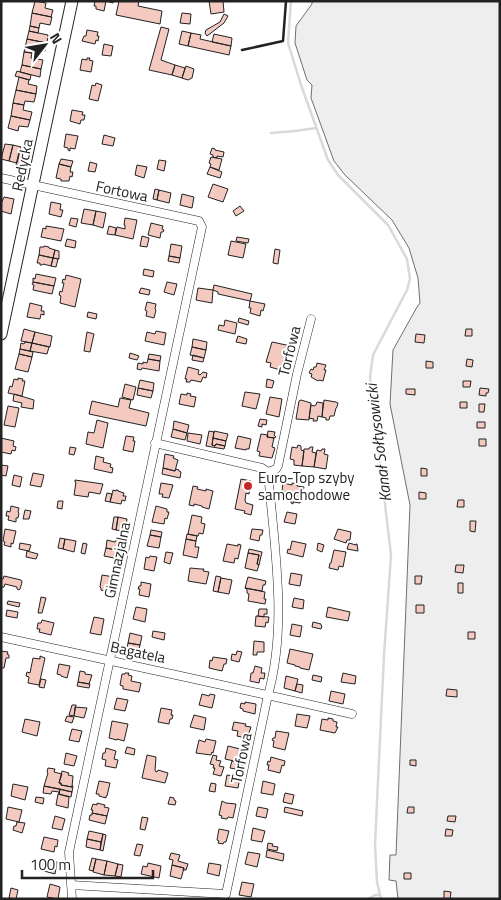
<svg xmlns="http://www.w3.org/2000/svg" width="501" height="900" font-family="'Titillium Web',sans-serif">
<rect width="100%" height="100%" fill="#fff"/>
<path fill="#eee" stroke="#6f6f6f" d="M312 1H500V899H398L396 881 389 880 390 855H396L410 505 390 404 393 350 417 307 420 303 418 278 409 248 392 220 345 175 334 161 311 98 312 85 307 80 295 43 296 26 312 4Z"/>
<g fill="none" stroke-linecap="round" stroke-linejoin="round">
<path stroke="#d9d9d9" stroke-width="2.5" d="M291 1 288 43 301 85 328 160 338 175 388 225 407 259 410 279 407 290 373 355 370 377 391 555 384 655 375 844 377 882 381 899
M271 133 295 131 316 128
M368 899 375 895H380"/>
</g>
<path fill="#f3c9c0" stroke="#222" d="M35 1 46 3 45 8 53 10 51 17 32 13Z
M95 1H113V3L106 1 104 11 96 9V6H94Z
M119 1H139L138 6 162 11 160 24 116 15Z
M209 1H223L224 12 211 14Z
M32 13 52 17 50 25 40 23 39 28 30 26Z
M182 13 191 14 190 24 180 23Z
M224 14 228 16 224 23 207 36 205 33 206 30 220 22Z
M30 26 39 28 38 33 29 31Z
M161 27 169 29 161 60 175 65 172 75 149 70Z
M87 30 98 32 97 36H99L98 41 96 40 95 44 82 41 84 36H86Z
M29 31 48 35 47 43 27 39Z
M182 31 191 33 188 46 179 44Z
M191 33 201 35 200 39 231 46 229 55 188 46Z
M214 34 232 38 231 46 212 42Z
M27 39 47 43 45 51 33 49 32 53 24 52Z
M104 44 113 46 111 56 102 55Z
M24 52 32 53 31 58 43 60 41 69 22 65Z
M87 58H90L89 60 93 61 91 72 80 70 82 59 87 60Z
M22 65 41 69 40 77 20 72Z
M175 65 185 68 182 78 172 75Z
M186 66 194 69 192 78 188 80 182 78Z
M17 71 31 75 30 80 15 76Z
M19 77 29 80 28 84 37 86 36 94 16 90Z
M96 83 102 85 98 101 89 99 92 85 95 86Z
M16 90 36 94 34 102 25 101 24 105 13 103Z
M13 103 24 105 23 110 32 112 30 120 11 116Z
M72 110 83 112 82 115H85L84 120H81L80 124 70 121Z
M11 116 30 120 28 127 19 126 18 131 8 128Z
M66 134 78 136 75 149 70 148V151L68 150V148L64 147Z
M104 135 115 138 113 146 102 144Z
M5 144 13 145 9 161 1 159Z
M13 145 21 147 17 163 9 161Z
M212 148 215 149V150L224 152 223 157 217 156V158L213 157V155L210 154Z
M19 152 24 154 22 166 16 165Z
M211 157 222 159 219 170 210 167 211 164 209 163Z
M61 159 73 161 71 167 59 164Z
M159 160 166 161 164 171 157 169Z
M90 162 97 164 95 172 88 171Z
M59 164 71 167 70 172H73L72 177 70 176 69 181H61V179L56 178Z
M137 165 147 167 144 178 135 175Z
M210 167 222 172 220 178 207 174Z
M213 184 228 189 223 202 208 197Z
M155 189 159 190 157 200 153 199Z
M159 190 171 193 169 203 157 200Z
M182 194 194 197 192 208 180 205Z
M4 197 14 199 11 214 1 211V204Z
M51 202 61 204 60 210H63L61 217 49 214Z
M240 206 244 211 236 216 233 211Z
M84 209 96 211 93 225 81 223Z
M96 211 106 213 103 228 93 225Z
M71 218 78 219 76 227 69 225Z
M125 218 137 220 133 239 115 235 117 227 125 229V225H124Z
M151 223 163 226 162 229 164 230 163 232H161L160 238 148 235Z
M46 226 64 229 61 241 41 237 43 228 46 229Z
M109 226 116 228 115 235 107 234Z
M142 236 149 238 147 247 140 246Z
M237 237 249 239 248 243 236 241Z
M67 239 76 241 75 248 65 246Z
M231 241 246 244 243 258 228 255Z
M171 244 182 246 180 258 169 256Z
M44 246 49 247V248L55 250 53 258 39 255 40 247H44Z
M275 249 280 250 278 264 273 263Z
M55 250 59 251V259L53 258Z
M39 255 53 258 51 266 43 264 42 265H40V263H37Z
M169 256 180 258 179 263 168 261Z
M53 258 58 259 56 267 51 266Z
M144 269 154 271 153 277 143 275Z
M36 274 56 278 54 286 33 282V278L35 279Z
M66 275 81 279 75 307 60 303 61 296 59 295 60 291 62 292 64 283H62L63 279 65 280Z
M33 282 54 286 52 294 33 290 34 285 32 284Z
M167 282 177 284 174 295 164 292Z
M214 285 252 294 250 301 218 294V292L213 290Z
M141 288 150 290 149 295 139 293Z
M198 288 213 290 212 303 196 300Z
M250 301 265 304 263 311 261 310 260 316 250 313 251 308H249Z
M147 302 156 304 155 309 156 310 154 318 146 316 147 311 145 310Z
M30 303 42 306 41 311H44V315L41 314 40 319 27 317Z
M88 312 97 314 96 319 87 317Z
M239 318 249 321 248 325 238 322Z
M225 320 237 323 235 334 218 330 219 325 224 326Z
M24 329 35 332 32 343 21 341Z
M466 329H472V336H465Z
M156 331 166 333 164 345 145 341 147 332 155 334Z
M35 332 52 336 50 347 32 343Z
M87 332 94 334 90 352 84 351Z
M416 334 425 335 424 343 415 342Z
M238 336 247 339 246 344 236 342Z
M193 339 207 342 206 350 192 347Z
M25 342 32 343 30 351 20 349 21 343 24 344Z
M272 342 291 346 290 350 292 351 291 355 289 354 288 358 285 357 284 360H287L284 371 270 367 271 363 266 362Z
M32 343 49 347 47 354 30 351Z
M192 347 206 350 204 358 190 355Z
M20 349 33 352 32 357 19 354Z
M130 353 139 356 137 360 129 358Z
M19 354 32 357 28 372 15 369Z
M149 354 161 356 160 361 148 359Z
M193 355 204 358 203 362 192 360Z
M148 359 160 361 159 371 142 368 141 370 137 369 138 363 143 364V362L147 363Z
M467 359 473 360 472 367 466 366Z
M426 361 433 362V368H426Z
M317 363 326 365 324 370H326L323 381 319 380 318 381 311 377 312 374 309 373 311 369 313 370 314 367H316Z
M188 367 199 370 198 374 200 375 203 372 207 373 206 378 203 377 201 382 191 380 190 382H186L187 379H185Z
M18 378 23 379 22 381H25L22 396 8 393 10 386 12 387 14 379 18 380Z
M267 379 274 381 272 388 266 387Z
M140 380 154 383 153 391 138 388Z
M463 381H471L470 387H463Z
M125 384 136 387 133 400 122 397Z
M138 388 153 391 151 398 137 395Z
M480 388 489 389 488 393H486V396L479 395Z
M406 389H415V395L406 394Z
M245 392 260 394 256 409 242 406Z
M187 393 191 394 190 396 196 397 194 407 179 404 181 394 187 395Z
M14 394 34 400 33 409 21 407 22 403 13 401Z
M270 397 282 399 279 417 266 414Z
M120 398 131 400 129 408 149 413 146 426 89 414 92 401 118 407Z
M301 400 311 403 309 420 296 419 299 401Z
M324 400 336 402 338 403 337 407 336 408 334 416H330L329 420H326V418L322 417Z
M317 402 323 403 322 417 318 416 317 421H313L314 419 309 418 311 405 314 406 316 405Z
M460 402H467V408H460Z
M479 404H485L484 412H479Z
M8 406 19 408 15 427 4 425Z
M260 419 267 420 266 425 262 424V427L258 426Z
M97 420 108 423 103 448 86 444 88 432 94 433Z
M174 421 189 425 187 433 173 429Z
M477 422H485V428H477Z
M173 429 187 433 185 440 171 437Z
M209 431 214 432 212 445 215 446 216 444 225 446 224 449 206 446Z
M214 431 228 434 226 441 213 438Z
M268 431 275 432 274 435 276 437 274 438 267 437Z
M188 433 202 435 200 444 187 441Z
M261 434 268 435 267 437 274 438 272 447 275 448 272 458 259 456 260 452 257 451Z
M126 436 134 437 133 441H135L133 452 123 450Z
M238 436 251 439 249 449H246V450L235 448Z
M1 438 14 441 13 446 16 447 15 451 12 450 11 454 1 452Z
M213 438 226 441 225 446 216 444 215 446 212 445Z
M479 439H486V446H479Z
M298 445 301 446V450L304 451 302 466 294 465V460L290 459 292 447 297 448Z
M70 447 76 448 74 455 69 454Z
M310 447H313L312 452 316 453 314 467 302 466 304 449H309Z
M322 449H325L324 454 328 455 326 469 314 467 317 450 321 451Z
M165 454 174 456 173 458 178 460 175 471 163 468Z
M96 456 104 458 103 462 111 464 110 467 113 468 112 473 94 469Z
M1 465 8 466 6 476 1 475Z
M163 468 175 471 176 469 179 470V471L181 472 180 478 162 474Z
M421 468 427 469V476H421Z
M33 473 44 475 41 487 30 485Z
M14 475 22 477 20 487 12 485Z
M241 479 251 481 249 494 246 493 245 500 246 503 253 505 251 515 244 513 245 511 235 509Z
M75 480 103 484 100 494 89 492 88 497 74 495 76 482H75Z
M161 483 173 485 169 498 162 497 163 494H159Z
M283 483 292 485V483L297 484V486L304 487 302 495 282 491Z
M193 486 198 487 197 489 206 491V489L213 491 209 509 202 507V506L194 504V506L189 505Z
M113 490 116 491V490H118V491L124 493 123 496H126L125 501 122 500 121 504 110 502Z
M282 491 302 495 300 503 293 502V504L291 503V501L280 499Z
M419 492 426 493V499H419Z
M107 493 112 494 110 502 105 501Z
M458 500H464V507H457Z
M58 501H63L62 509 57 508Z
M11 506 19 508 18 512 19 513 18 518H16V522L8 520 9 516H6L7 511 10 512Z
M156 506 167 509V512H169L167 519 165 518 164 524 152 522Z
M25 510 31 511 29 519H23Z
M287 512 297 514 295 524 284 522Z
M192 515 202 517 201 523 205 524 203 534 199 533 198 536 188 534Z
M114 517H118L116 530 112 529Z
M118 517 127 519 125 532 116 530Z
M470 521H476L475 532 470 531Z
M5 529 16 531 13 544 11 543V547L4 545 5 542 3 541Z
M252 529 263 530 262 535H260L259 541 250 539Z
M338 529 351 532 350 540H347L346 543 334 539Z
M151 530 162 532 161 537 150 535Z
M187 534 197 536 196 541 186 539Z
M150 535 161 537 159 548 147 546Z
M60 538 65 539 63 549 58 548Z
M65 539 76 541 74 552 63 549Z
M186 539 196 541 195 547H199L197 558 183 555Z
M107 540 115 542 116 540 123 542 121 551 106 548Z
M292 541 306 544 303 557 287 553 288 549 290 550Z
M20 543 31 545 29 551 19 549Z
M83 543 87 544 85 554 81 553Z
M318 543 324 545 322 552 317 550Z
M349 543 356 545V544H357L358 551 347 549Z
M227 544 238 546V544L241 545 238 559 235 558 234 563 223 561Z
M106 548 121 551 119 559 104 556Z
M249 549 262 552 259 565 257 564 259 555 248 553Z
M334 550 346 552 343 567 339 566 338 570 329 568 330 563H331Z
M27 551 38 554 36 559 26 557Z
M166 552 173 553 170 564 164 562Z
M248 553 259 555 257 564 259 565 257 571 245 568Z
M150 556 157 557 154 571 144 569 146 557 149 558Z
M456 565H464L463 573 455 572Z
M190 568 201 569H204L203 571 209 572 206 584 188 581Z
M291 573 302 575 300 586 289 584Z
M102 575 114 577 112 590 108 589 107 592 101 590V588L100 587Z
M4 576 21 580 22 582 20 589 19 590 17 589V587L5 584 4 587H2L1 592V579H3Z
M216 576 221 577 218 592 213 591Z
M415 576H422L421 584H415Z
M248 577 266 581 265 585H263L262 591 245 588Z
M221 578 232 580 229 594 218 592Z
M141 582 151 584 149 597 139 595 140 589H138L139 586H141Z
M458 583H463V593H458Z
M245 588 265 592 264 599H266L265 604 248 601 249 594 247 593V589Z
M41 597 46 598 42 613H38Z
M294 598 304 600 303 609 292 607Z
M8 601 20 603 19 607 7 604Z
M416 605H424V613H416Z
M136 607 147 609 145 622 133 619Z
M328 607 350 612 348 621 326 617Z
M259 609H267V614H264V617L258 616Z
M7 610 18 612 17 618 6 616Z
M256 616 269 617 268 623 266 622 265 627 255 626Z
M94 617 104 619 101 635 90 633Z
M42 620 54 623 51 635 39 632 40 629H37L38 623H41Z
M313 622 321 624V625L322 626 321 629 312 627Z
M292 624 302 626 300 637 290 635Z
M153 631 165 633 164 640 152 637Z
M468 632H475V639H468Z
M130 633 142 636 140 645 128 643Z
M254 641 264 642V652H257V655H253Z
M128 643 140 645 138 655 126 652Z
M290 649 313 654 309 670 300 668V667L295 666V665L287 663Z
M1 651 8 652 7 654 9 655V658H6L4 668H1Z
M237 651 242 652 239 662 231 660 232 654 236 655Z
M40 656 45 658 39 685 28 683 29 677 26 676 27 672 30 673 33 658 40 659Z
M213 657 227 659 226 664H224L222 671 209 668 210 660 212 661Z
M59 664 70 666 67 678 61 676V675L57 674Z
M255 666 262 668 261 673H265L264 679 260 678 259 683 250 681 251 673H253Z
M80 671 85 672V674L92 675 89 684 78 682Z
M125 673H129L128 675 132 676 131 681 141 683 139 692 123 689V686L120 685 122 674H125Z
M343 673 356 676 355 684 341 682Z
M313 675 322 677 321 682 312 680Z
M286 676 298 679 295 691 284 688Z
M41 679 46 680 44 688 39 687Z
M78 682 90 684 89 688 77 686Z
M297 684 303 685 302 693 295 691Z
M447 689 457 690V697L446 696Z
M331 691 345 694 343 704 329 701Z
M202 694 209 696 210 694 215 695 212 708 199 705Z
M117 698 128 700 125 711 114 709Z
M245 702 256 704 255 714 243 711V709L240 708 241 703 245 704Z
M72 705H76L74 716 69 715Z
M75 707 87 708 84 718 74 716Z
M161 708 172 710 171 715H173L172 719H170L169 724 158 722Z
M297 714 310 716 307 728 295 726Z
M194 715 206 718 204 730 190 727Z
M67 716 74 717 72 723 65 721Z
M328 718 333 719V721L337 722 336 727H338L335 733 320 730 322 719 328 720Z
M25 719 40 722 37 736 22 732Z
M112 721 128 724 124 741 117 739V740L109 738Z
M234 722 246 724 245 726 251 727 249 733H248L246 738 237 736 238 731 232 730Z
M72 729 82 731 79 742 69 740Z
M276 731 289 733 285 750 273 747 274 741 272 740 273 738H275Z
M206 739 216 741 213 753 212 752 211 755 196 753 199 740 205 742Z
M228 746 240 749 239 751 245 752 244 758H245V760H243V763L225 759Z
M127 747 135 749 134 755 125 753Z
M106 748 116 751 114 759 118 760 116 768 105 766 106 760 102 759 103 753H105Z
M66 753 77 756 74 766 64 764Z
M147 755 156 757 155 771 157 772 158 770 168 773 165 783 142 778Z
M213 755 217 756 216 760 221 761 219 766 224 767 221 776 213 774 215 768H213L214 765 210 764Z
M271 757 285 761 284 766 282 765 280 773 268 770 269 765H267L268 761 270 762Z
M410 760H416V766L410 765Z
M232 761 243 763 241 770 230 768Z
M48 768 55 769 54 772 62 774 59 783H61V785L72 787V786H73L72 792 44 786 48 773 47 772Z
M62 771 69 773 68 775 73 776 72 787 61 785V783H59Z
M227 775 240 777 238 788 225 786Z
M99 781 110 783 107 796H106V798L99 796V794H96Z
M263 781 275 784 273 795 261 793Z
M211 783 216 784 215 792 209 791Z
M13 784 28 787 25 800 11 796Z
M44 786 60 789 59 794V792L52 791 51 794 43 793Z
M60 789 72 792 71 797 59 794Z
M285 793 294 795 292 804 283 802Z
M58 794 69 797 68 808 56 805Z
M36 797 44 798 43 804 35 802Z
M170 797 174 798V800L176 801 175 805 168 804Z
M222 801 226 803 236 804 233 818 228 817 227 819 221 818 222 816 219 815Z
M97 803 105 805 104 807 109 808 107 816 92 813 93 810H91L93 804 97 805Z
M8 807 22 810 19 822 6 819Z
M258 807 268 809 266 818 256 816Z
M285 807 303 811 302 816 284 812Z
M408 807H414V813H407Z
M92 813 107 816 105 824 89 820 90 815H92Z
M55 816 65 819 62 830 52 828Z
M448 816H456L455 822 447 821Z
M142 817 148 818 145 830 140 829Z
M17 822 25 823 22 833 13 830 14 826H16Z
M253 828 265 831 262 842 251 840Z
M219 829 229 831 226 842H224L223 844 218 843 219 841 217 840Z
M446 829 453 830 452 836H445Z
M89 831 103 834 101 842 87 839Z
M103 834 106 835 103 851 100 850Z
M44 837 58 840 57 847 55 846 54 852 41 849Z
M87 839 101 842 100 850 86 847Z
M268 843 273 844 272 846 278 847 277 851 267 849Z
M137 844 143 845 140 856 134 855Z
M267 850 284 854 283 861 266 857Z
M248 852 260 854 257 867 245 864Z
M171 853 180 855 178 861 188 864 186 870H183L184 868 172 865 173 860 169 859Z
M92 858 96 859 93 871 89 870Z
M42 859 47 860 44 871 39 870Z
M96 859 107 861 104 875 93 872Z
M47 860 57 862 55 874 44 871Z
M107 861 118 864 115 876 104 875Z
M148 863 161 866 159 878 141 874 143 866 147 867Z
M209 863 221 865 219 876 207 873Z
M118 864 123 865 121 877 115 876Z
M172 865 184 868 181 879 170 876Z
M404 873H411V879H404Z
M242 882 254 884 251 897 239 895Z
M50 884 60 887 58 899 47 897Z
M11 888 18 890 16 899 9 898Z
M444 891 451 892 450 899H444Z"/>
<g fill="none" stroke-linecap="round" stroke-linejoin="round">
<defs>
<path id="street" d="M1 178 199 221 202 227 69 852 72 899
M268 472 276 469 278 466 297 374 311 319
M1 637 190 678 352 714
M71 885 226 894 268 695C288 624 274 545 268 472L262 468 155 443"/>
<path id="secondary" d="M1 334 72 1"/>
</defs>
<use href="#street" stroke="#222" stroke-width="9"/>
<use href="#secondary" stroke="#222" stroke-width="13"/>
<use href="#street" stroke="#fff" stroke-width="8"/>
<use href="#secondary" stroke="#fff" stroke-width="11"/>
<path stroke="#222" stroke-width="2.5" d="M242 50 283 41 286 1"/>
</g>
<circle fill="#c62828" stroke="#fff" stroke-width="2" cx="248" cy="486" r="5"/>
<g text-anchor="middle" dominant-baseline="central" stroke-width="4" stroke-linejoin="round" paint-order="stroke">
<g font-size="15" fill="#222" stroke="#fff">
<text transform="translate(22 165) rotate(-78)">Redycka</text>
<text transform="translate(122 191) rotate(12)">Fortowa</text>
<text transform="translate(289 351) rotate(-76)">Torfowa</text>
<text transform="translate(117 560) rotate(-78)">Gimnazjalna</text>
<text transform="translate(138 652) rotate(12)">Bagatela</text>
<text transform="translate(241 758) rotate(-78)">Torfowa</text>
</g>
<g font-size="15" fill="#222" stroke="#fff" text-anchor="start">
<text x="258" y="477">Euro-Top szyby<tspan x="258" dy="17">samochodowe</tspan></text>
</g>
<g font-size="16" font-style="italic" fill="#222" stroke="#fff">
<text transform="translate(378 443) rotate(-97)">Kanał Sołtysowicki</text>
</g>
</g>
<rect width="501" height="900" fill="none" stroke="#222222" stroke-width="5"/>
<g transform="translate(45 45) rotate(59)" stroke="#ffffff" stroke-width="4" paint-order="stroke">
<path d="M0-4L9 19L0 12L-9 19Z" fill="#222222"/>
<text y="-8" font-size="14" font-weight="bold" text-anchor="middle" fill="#222222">N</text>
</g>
<path d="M22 870v8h131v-8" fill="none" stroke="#222222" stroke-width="2.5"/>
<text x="30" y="870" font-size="15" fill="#222222" stroke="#ffffff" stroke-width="4" paint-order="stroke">100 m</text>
</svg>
